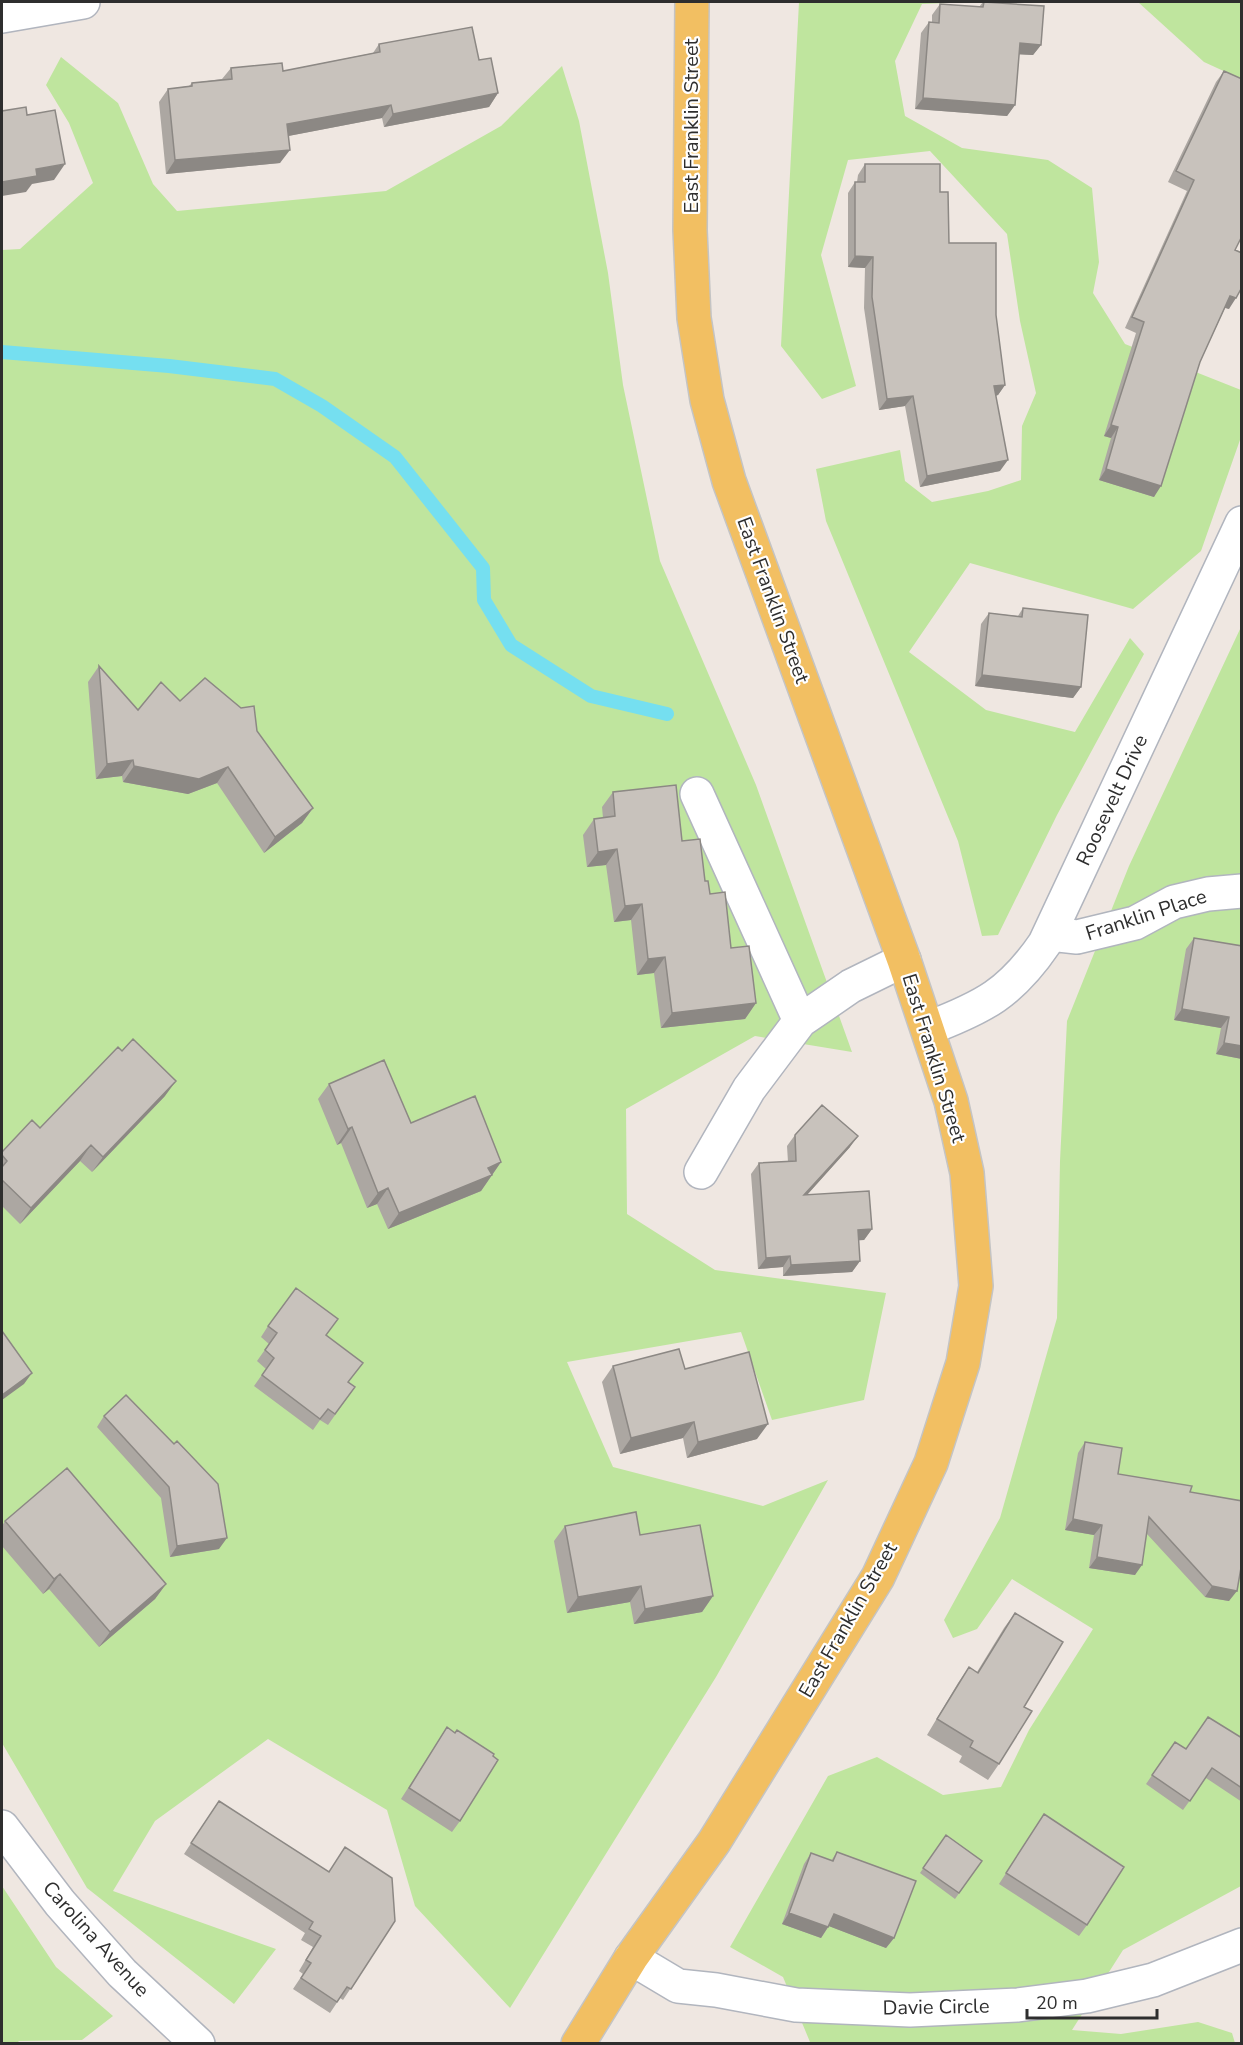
<svg xmlns="http://www.w3.org/2000/svg" width="1243" height="2045" font-family="'Nunito Sans',sans-serif">
<rect width="100%" height="100%" fill="#efe7e1"/>
<path fill="#bfe59e" d="M799 2H974L922 4 895 61 905 116 962 148 1048 160 1092 188 1099 262 1093 293 1125 344 1241 390V437L1201 551 1133 609 970 563 909 652 986 710 1075 732 1130 638 1144 654 1057 815 998 935 982 936 958 841 826 521 816 469 900 450 905 481 932 502 988 491 1021 480 1022 426 1036 393 1020 321 1007 234 930 151 848 160 821 255 856 386 822 399 781 346Z
M1138 2H1241V79L1204 62Z
M61 57 118 103 153 184 177 211 386 191 501 126 562 66 579 121 608 273 623 385 660 561 756 785 852 1052 755 1036 626 1109 627 1214 715 1270 886 1293 864 1400 772 1420 741 1332 567 1362 613 1467 763 1506 828 1480 716 1677 510 2008 415 1906 387 1810 268 1739 155 1821 113 1891 276 1949 234 2004 87 1888 2 1743V250L20 249 93 183 69 123 46 85Z
M1241 627V1886L1123 1950 1072 2030 1121 2034 1198 2022 1232 2033 1235 2043H808L810 2042 783 1977 730 1947 828 1776 877 1757 943 1795 1001 1787 1029 1730 1093 1629 1012 1579 977 1629 953 1638 944 1620 1000 1518 1057 1318 1060 1161 1067 1021 1129 866Z
M2 1886 56 1967 113 2016 82 2040 19 2041 17 2043H2Z"/>
<g fill="none" stroke-linecap="round" stroke-linejoin="round">
<path stroke="#75dff0" stroke-width="14" d="M2 352 169 366 275 379 322 406 395 457 483 568 484 600 511 645 591 696 667 714"/>
<defs>
<path id="minor" d="M2 16 83 2
M697 794 800 1021
M1050 934 1077 937 1135 923 1174 902 1208 894 1242 891
M929 1028C984 1007 1011 993 1045 943L1242 523
M701 1172 749 1089 800 1021 851 986 904 960
M2 1827 60 1903 122 1973 198 2044
M631 1958 678 1986 716 1990 796 2005 910 2010 1018 2005 1087 1996 1153 1980 1242 1945"/>
<path id="major" d="M578 2044 631 1958 714 1842 878 1577 931 1463 963 1363 976 1286 967 1173 951 1101 904 960 729 481 707 400 694 318 690 230 692 2"/>
</defs>
<use href="#minor" stroke="#b1b5be" stroke-width="36"/>
<use href="#major" stroke="#c4c4c4" stroke-width="36"/>
<use href="#minor" stroke="#fff" stroke-width="33"/>
<use href="#major" stroke="#f2bf62" stroke-width="33"/>
</g>
<path fill="#aca7a2" d="M983 2 1041 45 1033 55 1019 54 1015 105 1007 116 915 109 921 33 929 22H932V15L940 4 979 7Z
M379 44 479 60 498 93 489 107 384 127 382 118 288 136 280 163 166 174 159 102 168 89 189 86 192 83 222 79 231 68 283 71 373 53Z
M1224 71 1235 250 1229 309 1225 308 1200 362 1154 497 1099 480 1111 438 1104 436 1136 333 1125 328 1187 191 1168 182 1216 82Z
M865 164 940 192 949 243 996 315 1005 385 998 395 996 396 1000 471 920 487 905 406 879 410 864 308 865 268 848 267V193L855 182H857L858 175Z
M1023 608 1081 687 1073 698 975 686 981 624 989 613 1018 616Z
M99 666 138 710 180 701 257 731 313 808 302 823 264 853 217 783 188 794 123 782 122 776 96 779 88 682Z
M613 792 682 841 705 881 731 948 756 1003 745 1019 661 1028 654 973 637 975 631 920 614 922 606 865 587 867 583 835 594 819 603 818 602 807Z
M1194 938 1242 946V1059L1216 1054 1221 1028 1174 1020 1186 949Z
M329 1084 411 1123 501 1162 481 1191 388 1229 377 1204 367 1208 341 1143 337 1145 318 1099Z
M165 1096 92 1172 80 1161 20 1224 2 1206V1152L40 1128Z
M795 1135 850 1147 807 1195 872 1229 864 1240H858L860 1261 852 1272 783 1276V1267L758 1269 751 1174 759 1163 788 1162 787 1146Z
M268 1326 326 1336 349 1382 355 1387 328 1425 320 1420 313 1430 254 1386 266 1369 257 1361 269 1344 261 1337Z
M613 1366 685 1369 757 1439 687 1458 683 1438 620 1454 602 1382Z
M126 1395 219 1549 170 1557 161 1498 97 1427 104 1416Z
M1085 1442 1118 1474 1190 1492 1240 1570 1229 1601 1205 1597 1147 1534 1135 1575 1089 1568 1094 1535 1065 1530 1078 1453Z
M5 1521 166 1584 155 1599 99 1647 49 1589 43 1594 2 1546V1526Z
M565 1526 640 1535 713 1596 702 1612 634 1624 630 1602 567 1613 554 1541Z
M1015 1613 1024 1707 999 1764 988 1780 959 1762 962 1756 927 1735 958 1683 969 1667 977 1672 1004 1628Z
M447 1727 454 1733 457 1730 460 1821 452 1832 401 1799Z
M1242 1738V1802L1206 1778 1183 1810 1146 1784 1175 1742 1186 1749Z
M219 1801 395 1921 343 2000 340 1998 330 2013 293 1989 303 1974 299 1971 313 1947 301 1940 305 1933 184 1854Z
M1044 1814 1087 1925 1079 1936 999 1884Z
M946 1835 982 1861 955 1899 920 1873Z
M837 1852 894 1938 886 1948 829 1926 821 1938 782 1924 804 1864 811 1853 831 1861Z"/>
<path fill="#8c8884" d="M1020 43 1041 45 1033 55 1013 54Z
M498 93 489 107 384 127 393 114Z
M923 98 1015 105 1007 116 915 109Z
M391 105 382 118 278 138 287 124Z
M290 150 280 163 166 174 175 160Z
M65 164 54 180 32 184 26 192 2 196V182L36 169Z
M855 256 873 257 865 268 848 267Z
M1230 296 1236 298 1229 309 1223 307Z
M1005 385 998 395 987 397 994 386Z
M913 396 905 406 879 410 887 399Z
M1111 425 1118 427 1111 438 1104 436Z
M1008 460 1000 471 920 487 927 476Z
M1106 469 1161 486 1154 497 1099 480Z
M982 675 1081 687 1073 698 975 686Z
M133 760 122 776 96 779 107 764Z
M134 766 228 767 217 783 188 794 123 782Z
M313 808 302 823 264 853 275 837Z
M617 849 606 865 587 867 598 852Z
M642 904 631 920 614 922 625 906Z
M665 957 654 973 637 975 648 959Z
M756 1003 745 1019 661 1028 672 1013Z
M1182 1009 1229 1017 1221 1028 1174 1020Z
M1224 1043 1242 1046V1059L1216 1054Z
M176 1081 165 1096 92 1172 103 1157Z
M352 1127 341 1143 337 1145 348 1129Z
M858 1136 850 1147 797 1206 804 1195Z
M91 1145 80 1161 20 1224 31 1208Z
M501 1162 481 1191 388 1229 399 1213Z
M388 1188 377 1204 367 1208 378 1193Z
M872 1229 864 1240 850 1241 858 1230Z
M790 1256 783 1267 758 1269 766 1258Z
M860 1261 852 1272 783 1276 791 1265Z
M32 1373 24 1384 2 1400V1395Z
M694 1422 683 1438 620 1454 631 1438Z
M768 1424 757 1439 687 1458 698 1442Z
M1073 1519 1102 1525 1094 1535 1065 1530Z
M227 1538 219 1549 170 1557 177 1546Z
M1097 1557 1142 1565 1135 1575 1089 1568Z
M60 1574 49 1589 43 1594 54 1579Z
M166 1584 155 1599 99 1647 110 1632Z
M641 1586 630 1602 567 1613 578 1597Z
M1212 1586 1237 1591 1229 1601 1205 1597Z
M713 1596 702 1612 634 1624 645 1609Z
M789 1913 828 1927 821 1938 782 1924Z
M834 1914 894 1938 886 1948 826 1925Z"/>
<path fill="#c8c2bc" stroke="#8c8884" stroke-width="1.5" d="M984 2 1044 6 1041 45 1020 43 1015 105 923 98 929 22 939 23 940 4 983 7Z
M472 27 479 60 491 58 498 93 393 114 391 105 287 124 290 150 175 160 168 89 192 86V83L232 79 231 68 282 63 283 71 380 52 379 44Z
M1224 71 1242 79V236L1235 250 1242 253V287L1236 298 1230 296 1200 362 1161 486 1106 469 1118 427 1111 425 1144 322 1132 317 1194 180 1176 171Z
M26 107 27 115 55 110 65 164 36 169 37 176 2 182V111Z
M865 164H940V192H948L949 243H996V315L1005 385 994 386 1008 460 927 476 913 396 887 399 872 297 873 257 855 256V182H865Z
M1023 608 1088 615 1081 687 982 675 989 613 1022 617Z
M99 666 138 710 161 682 180 701 205 678 241 708 254 706 257 731 313 808 275 837 228 767 199 779 134 766 133 760 107 764Z
M676 785 682 841 700 839 705 881H708L710 894 725 892 731 948 749 946 756 1003 672 1013 665 957 648 959 642 904 625 906 617 849 598 852 594 819 615 816 613 792Z
M1194 938 1242 946V1046L1224 1043 1229 1017 1182 1009Z
M133 1039 176 1081 103 1157 91 1145 31 1208 2 1180V1167L7 1161 2 1155V1152L32 1120 40 1128 118 1047 122 1051Z
M384 1060 411 1123 475 1096 501 1162 488 1168 492 1175 399 1213 388 1188 378 1193 352 1127 348 1129 329 1084Z
M822 1105 858 1136 804 1195 869 1191 872 1229 858 1230 860 1261 791 1265 790 1256 766 1258 759 1163 796 1161 795 1135Z
M296 1288 338 1319 326 1335 363 1363 348 1382 355 1387 335 1414 328 1409 320 1419 262 1375 274 1358 265 1350 277 1333 268 1326Z
M2 1331 32 1373 2 1395Z
M679 1349 685 1369 749 1352 768 1424 698 1442 694 1422 631 1438 613 1366Z
M126 1395 174 1444 177 1441 218 1484 227 1538 177 1546 169 1487 104 1416Z
M1085 1442 1122 1448 1118 1474 1192 1486 1190 1492 1242 1501V1562L1237 1591 1212 1586 1149 1517 1142 1565 1097 1557 1102 1525 1073 1519Z
M67 1468 166 1584 110 1632 60 1574 54 1579 5 1521Z
M636 1512 640 1535 700 1525 713 1596 645 1609 641 1586 578 1597 565 1526Z
M1015 1613 1063 1642 1024 1707 1032 1711 999 1764 970 1747 973 1741 937 1719 969 1667 978 1673Z
M1208 1717 1242 1738V1788L1212 1768 1190 1801 1152 1775 1175 1742 1186 1749Z
M447 1727 455 1733 457 1730 494 1754 493 1756 498 1760 460 1821 409 1788Z
M219 1801 329 1872 345 1847 392 1878 395 1921 351 1989 347 1987 337 2002 301 1978 311 1963 306 1960 321 1936 309 1929 313 1922 191 1843Z
M1044 1814 1124 1867 1087 1925 1006 1873Z
M946 1835 982 1861 959 1893 923 1868Z
M837 1852 916 1881 894 1938 834 1914 828 1927 789 1913 811 1853 833 1861Z"/>
<g text-anchor="middle" dominant-baseline="central" stroke-width="4.5" stroke-linejoin="round" paint-order="stroke">
<g font-size="20" fill="#2e2e2e" stroke="#fff">
<text transform="translate(691 126) rotate(-90)">East Franklin Street</text>
<text transform="translate(773 600) rotate(70)">East Franklin Street</text>
<text transform="translate(1112 800) rotate(-65)">Roosevelt Drive</text>
<text transform="translate(1146 915) rotate(-18)">Franklin Place</text>
<text transform="translate(934 1058) rotate(73)">East Franklin Street</text>
<text transform="translate(848 1620) rotate(-60)">East Franklin Street</text>
<text transform="translate(96 1939) rotate(48)">Carolina Avenue</text>
<text transform="translate(936 2007) rotate(-1)">Davie Circle</text>
</g>
</g>
<rect width="1243" height="2045" fill="none" stroke="#2e2e2e" stroke-width="6"/>
<path d="M1027 2009v9h130v-9" fill="none" stroke="#2e2e2e" stroke-width="3"/>
<text x="1036" y="2009" font-size="18" fill="#2e2e2e" stroke="#ffffff" stroke-width="4.5" paint-order="stroke">20 m</text>
</svg>
